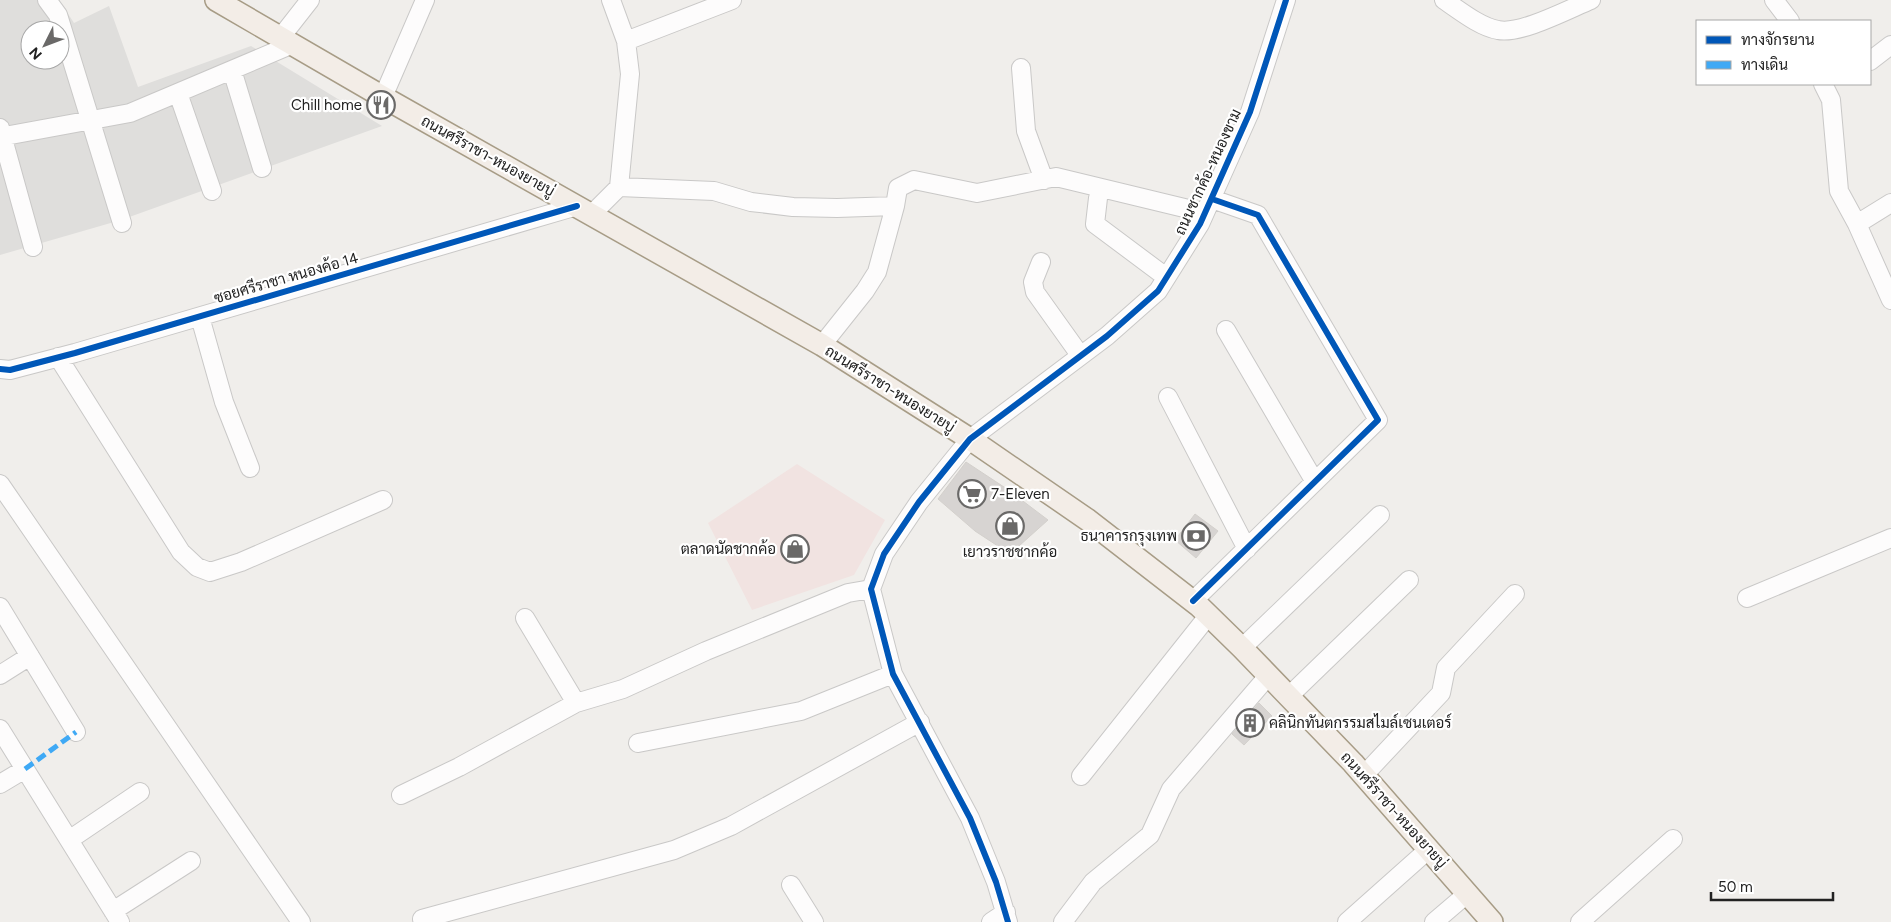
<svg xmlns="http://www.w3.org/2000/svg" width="1891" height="922" font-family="Figtree,Sarabun,sans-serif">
<rect width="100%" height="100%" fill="#f0eeeb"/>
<path fill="#dfdedc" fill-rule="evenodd" d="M0 0H59L74 23 109 6 138 87 251 46 382 126 121 220 0 255ZM30 30H60V60H30Z"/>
<path fill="#f1e3e1" d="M797 464 885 520 854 575 752 610 708 523Z"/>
<path fill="#d7d4d2" stroke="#d3d0cc" d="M966 462 1007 489 1048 520 1010 554 975 531 938 499Z
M1195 514 1218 531 1196 558 1175 540Z
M1259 703 1272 716 1244 745 1232 734Z"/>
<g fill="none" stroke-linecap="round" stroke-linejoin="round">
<defs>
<path id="minor" d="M47 0 58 15 122 223
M611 0 626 41 630 74 619 187
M1444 0C1459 10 1480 27 1498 30 1520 35 1569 9 1591 0
M1774 0 1790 21
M281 37 310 0
M626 41 732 0
M1870 61 1891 45
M1021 68 1026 131 1044 180
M232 70 262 168
M1823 84 1831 100 1839 191 1857 224 1891 300
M178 93 212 191
M383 97 425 0
M0 128 33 247
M0 137 130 113 293 44
M1098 198 1095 224 1166 277
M592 214 619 187 714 191 751 202 793 207 837 208 895 206
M1857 224 1891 203
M1041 262 1033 282 1035 292 1080 355
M200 317 224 402 250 468
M1226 330 1315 482
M822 345 865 291 877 272 895 206 898 188 914 180 977 193 1056 177 1205 213
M58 357 181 552 197 567 210 572 241 562 383 500
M0 369 10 370 75 353 577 206
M1168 397 1247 549
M0 484 301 922
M1747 598 1891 538
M1193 601 1378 420 1258 215 1212 199
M0 607 76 732
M525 618 576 703
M1242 648 1380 515
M0 675 30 656
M1288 697 1409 580
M0 729 120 922
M638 743 801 711 893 674
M1364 775 1441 693 1446 668 1515 594
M1081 776 1208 616
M0 784 25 769
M401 795 459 767 576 703 623 689 706 651 848 593 871 589
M69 840 140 792
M791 885 814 922
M113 911 191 861
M422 919 674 850 731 826 920 722
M991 922 1006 912
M1008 922 996 882 970 818 893 674 871 589 884 554 919 502 970 439 1107 336 1158 291 1200 224 1250 112 1286 0
M1063 922 1093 882 1150 835 1171 789 1268 676
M1347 922 1429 849
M1434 922 1468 893
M1580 922 1673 839"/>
<path id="major" d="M216 0 383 97 822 345 970 439 1088 520 1199 606 1242 648 1353 763 1492 922"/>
</defs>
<use href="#minor" stroke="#c9c8c7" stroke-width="20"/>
<use href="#major" stroke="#a79c86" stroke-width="24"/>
<use href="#minor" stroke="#fdfcfc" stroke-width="18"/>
<use href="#major" stroke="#f3ede7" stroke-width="21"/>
<path stroke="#3fa9f5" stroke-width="5" stroke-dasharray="10 5" stroke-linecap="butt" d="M25 769 76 732"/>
<defs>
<path id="cycleway" d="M0 369 10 370 75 353 577 206
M1193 601 1378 420 1258 215 1212 199
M1008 922 996 882 970 818 893 674 871 589 884 554 919 502 970 439 1107 336 1158 291 1200 224 1250 112 1286 0"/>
</defs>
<use href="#cycleway" stroke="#fff" stroke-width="9"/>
<use href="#cycleway" stroke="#0057b8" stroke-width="6"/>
</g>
<defs>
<symbol id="restaurant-ring" viewBox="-11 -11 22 22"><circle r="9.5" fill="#fff" stroke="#6a6968" stroke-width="1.5"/><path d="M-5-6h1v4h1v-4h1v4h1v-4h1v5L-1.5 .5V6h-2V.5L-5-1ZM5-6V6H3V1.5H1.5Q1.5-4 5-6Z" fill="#6a6968"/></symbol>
<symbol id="supermarket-ring" viewBox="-11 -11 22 22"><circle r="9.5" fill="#fff" stroke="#6a6968" stroke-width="1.5"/><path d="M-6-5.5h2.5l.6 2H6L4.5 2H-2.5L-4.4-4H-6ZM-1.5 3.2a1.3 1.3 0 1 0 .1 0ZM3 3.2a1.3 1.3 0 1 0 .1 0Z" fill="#6a6968"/></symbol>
<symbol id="shop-ring" viewBox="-11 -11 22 22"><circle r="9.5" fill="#fff" stroke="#6a6968" stroke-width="1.5"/><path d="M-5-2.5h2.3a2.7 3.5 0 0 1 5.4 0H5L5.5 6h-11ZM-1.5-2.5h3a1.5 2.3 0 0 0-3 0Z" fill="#6a6968"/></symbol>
<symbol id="bank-ring" viewBox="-11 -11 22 22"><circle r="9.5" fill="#fff" stroke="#6a6968" stroke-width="1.5"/><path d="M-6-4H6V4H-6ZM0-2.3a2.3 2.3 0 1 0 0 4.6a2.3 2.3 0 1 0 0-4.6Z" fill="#6a6968"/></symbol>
<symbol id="building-ring" viewBox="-11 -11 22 22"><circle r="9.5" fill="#fff" stroke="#6a6968" stroke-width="1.5"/><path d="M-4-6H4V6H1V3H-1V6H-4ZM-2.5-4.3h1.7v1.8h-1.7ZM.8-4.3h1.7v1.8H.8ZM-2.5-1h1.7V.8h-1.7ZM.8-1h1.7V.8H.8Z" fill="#6a6968"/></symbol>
</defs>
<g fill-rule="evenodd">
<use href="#restaurant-ring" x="365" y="89" width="32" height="32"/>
<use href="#supermarket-ring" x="956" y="478" width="32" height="32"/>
<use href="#shop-ring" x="994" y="510" width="32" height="32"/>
<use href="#bank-ring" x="1180" y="520" width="32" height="32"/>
<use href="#shop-ring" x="779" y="533" width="32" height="32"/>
<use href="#building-ring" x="1234" y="707" width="32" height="32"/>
</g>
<g text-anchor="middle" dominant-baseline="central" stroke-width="4.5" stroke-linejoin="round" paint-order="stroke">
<g font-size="15" fill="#222" stroke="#fff" text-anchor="end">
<text x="362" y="105">Chill home</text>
<text x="991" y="494" text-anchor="start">7-Eleven</text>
<text x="1177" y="536">ธนาคารกรุงเทพ</text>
<text x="776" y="549">ตลาดนัดชากค้อ</text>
<text x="1010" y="552" text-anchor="middle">เยาวราชชากค้อ</text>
<text x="1269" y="723" text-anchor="start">คลินิกทันตกรรมสไมล์เซนเตอร์</text>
</g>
<g font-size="15" fill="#222" stroke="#fff">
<text transform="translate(488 156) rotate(29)">ถนนศรีราชา-หนองยายบู่</text>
<text transform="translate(1208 172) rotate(-65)">ถนนชากค้อ-หนองขาม</text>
<text transform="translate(286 278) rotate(-16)">ซอยศรีราชา หนองค้อ 14</text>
<text transform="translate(890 389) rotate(32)">ถนนศรีราชา-หนองยายบู่</text>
<text transform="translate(1394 810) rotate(48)">ถนนศรีราชา-หนองยายบู่</text>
</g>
</g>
<rect x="1696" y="20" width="175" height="65" fill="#ffffff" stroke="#a7a7a7"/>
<rect x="1706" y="36" width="25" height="8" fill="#0057b8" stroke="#a7a7a7"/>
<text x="1741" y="45" font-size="15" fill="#222222">ทางจักรยาน</text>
<rect x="1706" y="61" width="25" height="8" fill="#3fa9f5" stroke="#a7a7a7"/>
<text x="1741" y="70" font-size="15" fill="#222222">ทางเดิน</text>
<g transform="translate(45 45) rotate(228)"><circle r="24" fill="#ffffff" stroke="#a7a7a7"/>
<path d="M0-4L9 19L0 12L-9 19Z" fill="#6a6968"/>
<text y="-8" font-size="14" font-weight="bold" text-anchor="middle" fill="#222222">N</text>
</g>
<path d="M1711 892v8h122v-8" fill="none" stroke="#222222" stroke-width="2.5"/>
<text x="1718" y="892" font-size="15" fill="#222222" stroke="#ffffff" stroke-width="4" paint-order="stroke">50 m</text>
</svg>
